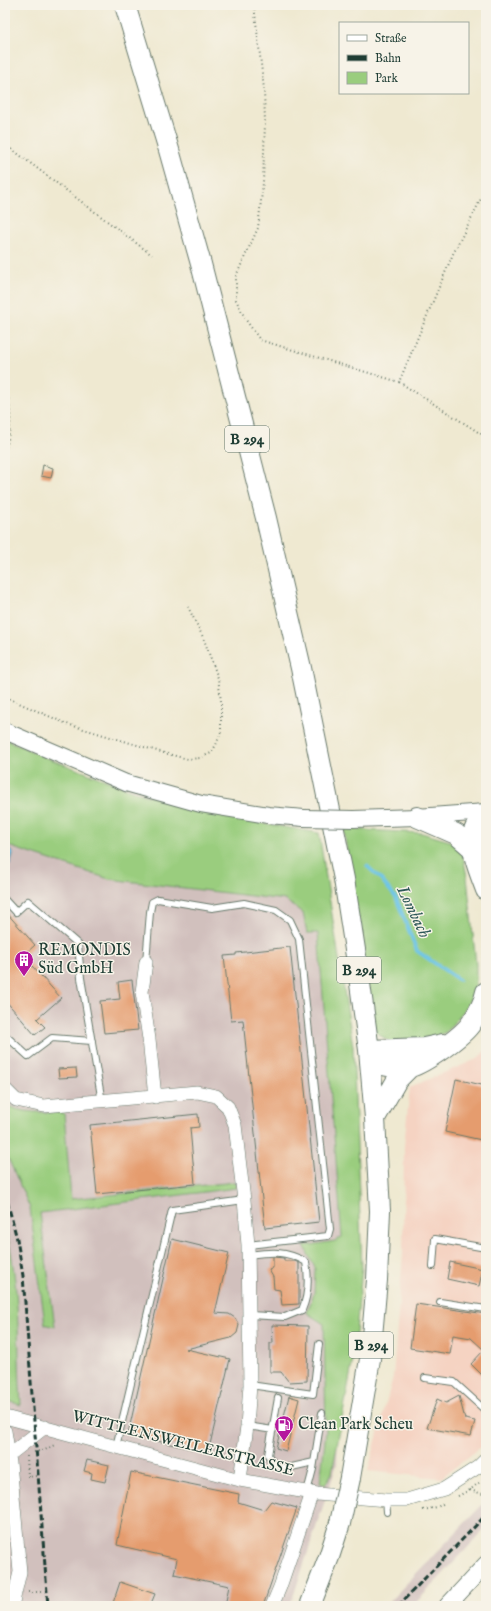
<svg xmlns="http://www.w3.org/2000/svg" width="491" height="1611" font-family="'IM FELL English',serif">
<rect width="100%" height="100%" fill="#f7f3e8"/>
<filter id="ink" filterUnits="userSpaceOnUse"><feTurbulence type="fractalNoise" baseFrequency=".025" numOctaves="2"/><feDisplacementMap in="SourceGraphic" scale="8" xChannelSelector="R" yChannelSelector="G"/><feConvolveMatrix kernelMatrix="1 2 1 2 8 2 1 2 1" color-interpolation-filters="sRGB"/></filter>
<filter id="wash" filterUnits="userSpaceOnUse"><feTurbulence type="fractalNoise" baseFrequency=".012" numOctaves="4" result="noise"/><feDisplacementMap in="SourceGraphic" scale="16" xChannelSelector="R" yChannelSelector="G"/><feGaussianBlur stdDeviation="0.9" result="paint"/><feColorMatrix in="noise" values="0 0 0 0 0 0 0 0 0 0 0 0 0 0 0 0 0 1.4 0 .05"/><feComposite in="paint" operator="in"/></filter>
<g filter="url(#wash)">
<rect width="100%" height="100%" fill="#efe9d1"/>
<path fill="#f5d3c2" d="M486 1050V1443L441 1478 368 1471 393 1377 403 1254 404 1146 410 1087 477 1059Z"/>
<path fill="#d1c0bd" d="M5 750 311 841 344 1264 337 1464 290 1606H5Z
M486 1501V1528L413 1606H385Z"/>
<path fill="#9acd7e" stroke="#5c8559" d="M5 739 42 756 145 795 244 820 319 833 353 1046 362 1268 354 1354 332 1473 325 1485 320 1483 326 1432 324 1324 307 1313 314 1293 315 1268 304 1246 335 1241 342 1237 318 933H307L303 913 285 900 109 879 5 845Z
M346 829 422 833 453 842 463 855 467 877 476 964V985L467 1007 446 1032 431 1039 391 1043 374 1031 344 831Z
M5 1104C23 1115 44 1111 64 1113L71 1199 235 1182 236 1188 40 1213 55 1327 45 1324 30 1208 5 1151Z
M5 1226C21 1284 17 1345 21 1405L5 1400Z"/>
<path fill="#6ac4e8" stroke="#44808e" d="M5 847 9 849 13 854 10 865 5 868Z"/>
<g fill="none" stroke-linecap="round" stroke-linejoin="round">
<path stroke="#6ac4e8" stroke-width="3.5" d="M367 866 380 878 396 898 417 951 459 980"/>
</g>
<g id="blocks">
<path fill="#e59c6e" d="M43 465 53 468 51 478 41 476Z
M5 911 35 945 23 956 61 998 37 1019 45 1027 35 1035 5 1000Z
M290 947 319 1222 265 1228 243 1020 231 1021 224 956 236 955V953Z
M132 980 138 1030 104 1033 100 1001 120 999 118 982Z
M76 1068 77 1077 59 1078 58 1069Z
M456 1079 486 1086V1141L445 1132Z
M198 1114 199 1127 190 1128 195 1184 97 1194 90 1125Z
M172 1239 229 1253 215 1313 229 1314 235 1318 239 1325 237 1333 231 1338 186 1349 230 1359 208 1453 128 1434Z
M273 1257 284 1258V1261H295L299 1263V1304L282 1305 280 1290 274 1289 273 1277 269 1270 273 1268Z
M450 1262 483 1269 479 1286 447 1279Z
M416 1304 486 1314V1379L471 1364 484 1350 471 1338 453 1335 450 1354 410 1348Z
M272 1325 308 1326 307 1381 289 1382 281 1372H270V1343H273Z
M289 1396 299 1399 286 1451 276 1448Z
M459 1396 465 1419 475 1421 471 1436 427 1428 437 1399 446 1403Z
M87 1460 109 1465 105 1482 91 1479 92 1473 84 1471Z
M131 1472 239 1494 238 1502 264 1510 271 1501 297 1508 263 1606H225L229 1586 174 1574 177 1559 117 1545Z
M120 1582 155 1594 150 1606H112Z"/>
</g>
</g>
<g filter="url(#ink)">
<use href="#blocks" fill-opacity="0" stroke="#68796b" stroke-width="1"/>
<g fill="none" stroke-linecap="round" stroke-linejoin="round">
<defs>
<path id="service" d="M5 900 16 912 28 901 78 944 81 978 102 1102
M146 962 150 912 152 902 158 899 212 908 244 903 276 910 290 920 299 939 330 1229 328 1236 248 1245
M5 1035 28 1056 52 1038 92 1041
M248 1255C270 1252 286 1250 306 1262 309 1279 309 1294 302 1310L285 1317 250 1315
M433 1266 435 1239 486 1248
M440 1302 486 1309
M425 1378 454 1382 486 1411
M250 1385 313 1394 319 1344
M278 1398 268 1455 275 1466 287 1468 314 1462
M247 1426 273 1430
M116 1447 172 1210 244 1200
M307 1492 313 1469 322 1413
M386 1500 387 1512"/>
<path id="minor" d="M146 962 142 992 149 1039 155 1097
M5 1089 16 1100 44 1106 197 1092 216 1096 228 1107 235 1125 244 1200 248 1245 250 1385 247 1426 240 1480
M5 1417 240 1480 317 1494 386 1500H407L444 1489 478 1467 486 1459
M5 1431 10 1463 20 1572 12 1606
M9 1455 45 1427
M272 1606 280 1587 312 1493"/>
<path id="tertiary" d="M5 731 126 783 201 804 268 815 304 818
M353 819 417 817 486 812
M447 1606 486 1564"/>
<path id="primary" d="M125 5 169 150 201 264 266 518 301 668 344 879 358 969 369 1050 375 1118 380 1211 377 1280 370 1359 350 1478
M486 816C460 833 478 867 486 890
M417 817 456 834 472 848
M369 1050 424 1048 443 1044
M370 1062C383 1065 397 1069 410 1067 425 1063 461 1037 470 1025 477 1015 484 1004 486 992
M375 1118 397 1080 410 1067
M310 1606 329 1557 340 1523"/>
</defs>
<use href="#service" stroke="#68796b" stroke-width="8"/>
<use href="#minor" stroke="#68796b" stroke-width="14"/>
<use href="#tertiary" stroke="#68796b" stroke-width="18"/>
<use href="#primary" stroke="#68796b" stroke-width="22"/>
<path stroke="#68796b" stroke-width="2" stroke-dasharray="1 3" stroke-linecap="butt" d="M254 5 264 89 265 123 263 183 258 228 236 276V300L246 320 260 340 399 382
M5 144 152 255
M486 189 453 254 399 382 486 437
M5 383C11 408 13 426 5 451
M5 697 67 724 164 753 188 759 200 758 211 753 216 745 221 732V701L218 678 203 637 188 607
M34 1452 45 1450 56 1444
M27 1456 28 1477 36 1476
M470 1490 486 1495
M458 1496 470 1490 481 1481
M423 1510 437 1507 445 1503
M28 1592H44"/>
<use href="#service" stroke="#fff" stroke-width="6"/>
<use href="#minor" stroke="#fff" stroke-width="13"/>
<use href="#tertiary" stroke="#fff" stroke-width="16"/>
<use href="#primary" stroke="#fff" stroke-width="20"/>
<path stroke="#1f3d34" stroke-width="3" stroke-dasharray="6 3" stroke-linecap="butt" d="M5 1193 17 1239 23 1276 48 1606
M398 1606 486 1515"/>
<defs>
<path id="tertiary-bridge" d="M304 818 353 819"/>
<path id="primary-bridge" d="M340 1523 350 1478"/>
</defs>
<use href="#tertiary-bridge" stroke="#68796b" stroke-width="18" stroke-linecap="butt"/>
<use href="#primary-bridge" stroke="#68796b" stroke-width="22" stroke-linecap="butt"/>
<use href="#tertiary-bridge" stroke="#fff" stroke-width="16"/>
<use href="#primary-bridge" stroke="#fff" stroke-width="20"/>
</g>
</g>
<defs>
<symbol id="building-pin" viewBox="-11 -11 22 30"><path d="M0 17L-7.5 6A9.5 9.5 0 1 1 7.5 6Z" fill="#b5179e" stroke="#f7f3e8"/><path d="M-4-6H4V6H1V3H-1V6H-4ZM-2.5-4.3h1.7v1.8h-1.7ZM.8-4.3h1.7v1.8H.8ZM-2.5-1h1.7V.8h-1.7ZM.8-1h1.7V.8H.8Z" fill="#fff"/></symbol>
<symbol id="fuel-pin" viewBox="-11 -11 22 30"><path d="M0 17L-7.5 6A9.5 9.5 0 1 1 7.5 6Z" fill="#b5179e" stroke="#f7f3e8"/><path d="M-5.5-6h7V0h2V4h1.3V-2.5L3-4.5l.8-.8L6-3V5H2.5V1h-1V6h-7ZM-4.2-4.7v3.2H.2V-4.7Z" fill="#fff"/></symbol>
</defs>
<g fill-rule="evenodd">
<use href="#building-pin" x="13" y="949" width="22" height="30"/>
<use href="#fuel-pin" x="273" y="1414" width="22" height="30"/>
</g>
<g text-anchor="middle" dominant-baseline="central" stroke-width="3" stroke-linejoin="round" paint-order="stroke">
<g fill="#f7f3e8" stroke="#60746a" stroke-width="1">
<rect x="225" y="426" width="44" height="26" rx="3"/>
<rect x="337" y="957" width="44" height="26" rx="3"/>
<rect x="349" y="1332" width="44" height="26" rx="3"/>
</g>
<g font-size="15" font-weight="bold" fill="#1f3d34">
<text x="247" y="439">B 294</text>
<text x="359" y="970">B 294</text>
<text x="371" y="1345">B 294</text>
</g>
<g font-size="16" fill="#1f3d34" stroke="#f7f3e8" text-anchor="start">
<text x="38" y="951">REMONDIS<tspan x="38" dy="18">Süd GmbH</tspan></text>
<text x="298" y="1425">Clean Park Scheu</text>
</g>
<g font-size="16" fill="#1f3d34" stroke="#f7f3e8">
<text transform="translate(183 1444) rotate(14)">WITTLENSWEILERSTRASSE</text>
</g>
<g font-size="17" font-style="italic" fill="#2e5858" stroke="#f7f3e8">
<text transform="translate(413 912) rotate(64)">Lombach</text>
</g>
</g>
<rect width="491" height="1611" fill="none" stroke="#f7f3e8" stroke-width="20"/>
<rect x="339" y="22" width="130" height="72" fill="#f7f3e8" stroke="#a1aaa0"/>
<rect x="347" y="35" width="20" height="6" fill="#ffffff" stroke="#a1aaa0"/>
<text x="375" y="42" font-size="12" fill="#1f3d34">Straße</text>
<rect x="347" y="55" width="20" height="6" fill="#1f3d34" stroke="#a1aaa0"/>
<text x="375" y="62" font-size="12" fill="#1f3d34">Bahn</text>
<rect x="347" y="72" width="20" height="12" fill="#9acd7e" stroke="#a1aaa0"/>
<text x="375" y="82" font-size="12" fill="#1f3d34">Park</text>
</svg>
